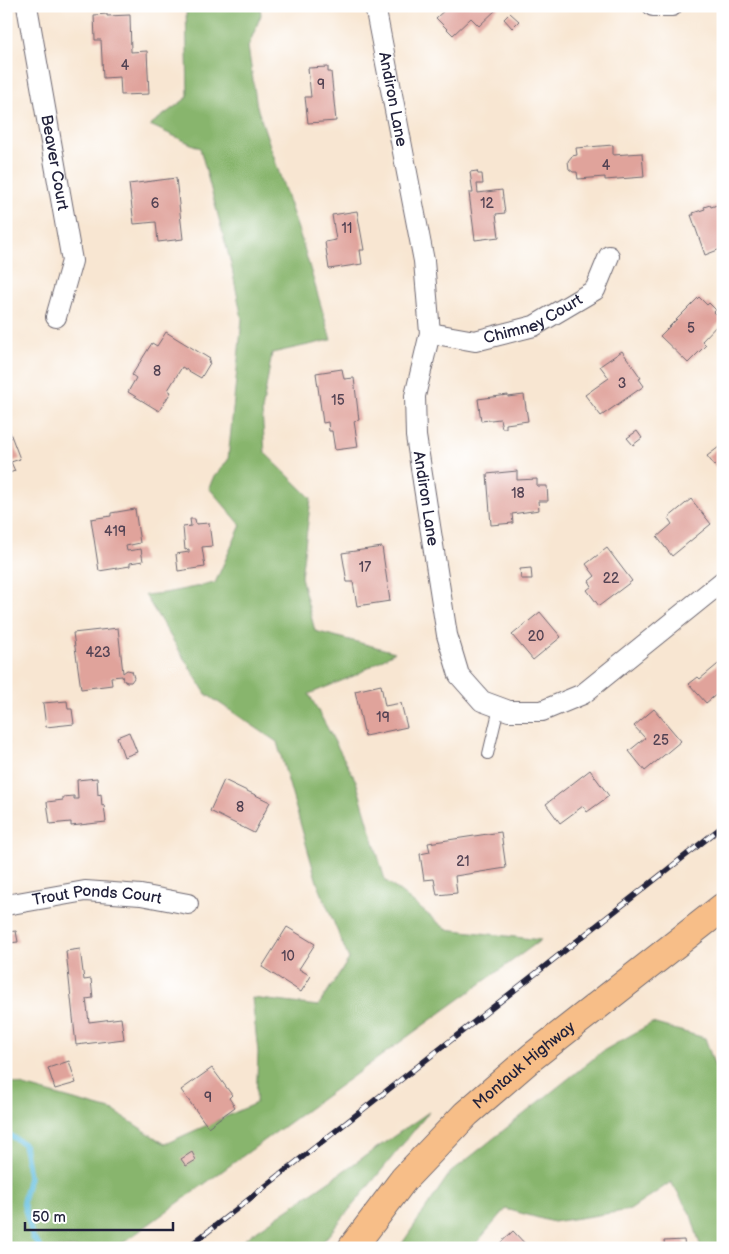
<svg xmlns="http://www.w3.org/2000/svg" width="729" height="1254" font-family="'Balsamiq Sans',sans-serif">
<rect width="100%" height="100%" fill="#fff"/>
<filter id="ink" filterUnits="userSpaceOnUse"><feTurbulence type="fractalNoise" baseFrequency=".02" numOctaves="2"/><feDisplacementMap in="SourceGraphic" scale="10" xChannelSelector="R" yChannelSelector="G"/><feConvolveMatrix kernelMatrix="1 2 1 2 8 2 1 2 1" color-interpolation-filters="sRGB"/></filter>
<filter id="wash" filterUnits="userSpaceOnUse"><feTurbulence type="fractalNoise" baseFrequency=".0096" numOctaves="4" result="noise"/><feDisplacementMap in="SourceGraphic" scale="20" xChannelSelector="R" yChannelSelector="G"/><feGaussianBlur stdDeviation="1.12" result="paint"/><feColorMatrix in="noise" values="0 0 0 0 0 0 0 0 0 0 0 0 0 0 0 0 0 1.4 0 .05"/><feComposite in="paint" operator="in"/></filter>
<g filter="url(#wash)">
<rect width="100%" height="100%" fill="#f8e6d2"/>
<path fill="#88b56d" stroke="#556c54" d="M186 6H260L261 15 248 47 257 107 302 241 331 340 272 353 262 411 265 453 311 498 301 577 315 631 395 652 356 675 309 694 356 781 385 880 446 929 541 940 116 1248H6V1081L114 1111 165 1144 256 1103 258 1052 252 998 318 1006 349 959 317 882 277 742 206 694 145 595 165 593 215 583 241 525 209 488 213 478 228 460 242 319 231 264 200 148 150 125 188 97Z
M652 1023 705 1038 723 1090V1248H701L691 1215 671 1182 630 1210 553 1222 506 1209 472 1248H399L450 1173 603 1051Z
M429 1112 318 1248H235L249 1236Z"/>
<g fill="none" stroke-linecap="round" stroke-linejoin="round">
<path stroke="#61bddf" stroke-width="5.5" d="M6 1133 24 1144 29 1177 23 1202 33 1238 41 1248"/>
</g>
<g id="blocks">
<path fill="#e0a39b" d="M449 6H498L499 7 479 26 471 18 453 35 436 18Z
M510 13 519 21 512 28 504 19Z
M107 14V16L130 15 131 52 147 51 149 94 121 95 120 77 103 78 101 40H95L94 15Z
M328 67V72H331L336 121 308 123 305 97H311L308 68Z
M613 145V155L642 153 644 177 605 180V177L578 179 577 172H573L569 169 568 161 572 156 577 155 576 148Z
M477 171 478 174H482L483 184H477L478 193 502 190 505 213 496 214 499 237 475 240 469 193H473L470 172Z
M176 178 183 239 158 242 156 222 134 224 129 184Z
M723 203V248L705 255 691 215H694L693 213 705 209 704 207 710 205 711 207Z
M357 211 364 250H360L362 264 329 269 325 242 336 240 332 215Z
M699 297 707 305 709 303 716 310 714 312 722 320 702 341 706 345 688 363 660 336Z
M166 332 210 359 208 362 210 363 201 378 182 367 168 390 171 392 159 411 128 392 136 378 132 375 152 343 157 346Z
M622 351 641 378 639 379 644 386 601 416 585 395 609 378 600 366Z
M342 369 344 379 354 378 359 420 354 421 358 447 335 450 332 431H329L328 422 323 423 316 373Z
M508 395V397L524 395 528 421 506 424V428H502L500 419 481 421 478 399Z
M9 430 20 459 11 462 15 471 6 474V431Z
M637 431 642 438 633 445 627 438Z
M723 444V476L707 456Z
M517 471V480L537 479V486H547L548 501H538L539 510 512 514 513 523 491 525 487 474Z
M691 499 711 524 672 556 657 537 672 524 668 518Z
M135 509 140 543 126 546 127 551 141 549 143 561 130 563V566L99 571 91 519 111 516V513Z
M190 519H195L196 524 209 523 212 546 202 547 205 567 178 571 176 554 189 552V549L185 550 183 527 191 526Z
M382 547 390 601 357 606 353 582H347L342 553Z
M607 548 632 581 599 606 587 590 592 586 589 581 595 576 586 564Z
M531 568 532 579H521L520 569Z
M540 612 561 637 533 660 512 635Z
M118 628 123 673 127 670 132 671 134 678 131 682H127L123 680 122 676 111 677 112 685 81 689 73 633Z
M723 660V689L706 703 689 684 698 677 700 679Z
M381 685 385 706 401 703 407 727 365 736 355 691Z
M67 701 68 709H72L74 724 46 727 43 703Z
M654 709 681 741 645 771 629 751 645 738 634 726Z
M129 732 137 752 124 757 117 737Z
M590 770 609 796 587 812 583 806 560 823 546 804Z
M97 778 98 795 101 794 102 806 104 805 106 822 71 826V822L50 824 47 802 63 800V797L74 796V799H78L77 780Z
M224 780 270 802 254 833 210 811Z
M501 832 506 868 455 876 457 893 437 895 434 879 424 880 420 854 430 852 428 843Z
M287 927 315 944 299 969 311 976 301 992 262 967Z
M16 931 18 942 9 943 7 932Z
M80 949 84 980 91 979 93 998 86 999 89 1022 121 1018 124 1039 76 1045 66 951Z
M69 1061 76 1083 55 1089 48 1068Z
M212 1068 232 1095 229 1098 235 1107 208 1127 181 1090Z
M192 1152 196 1160 186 1166 181 1159Z
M513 1231 529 1248H495Z
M684 1240 685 1248H665L664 1241Z"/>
</g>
</g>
<g filter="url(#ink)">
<use href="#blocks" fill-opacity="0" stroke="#6d6770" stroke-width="1"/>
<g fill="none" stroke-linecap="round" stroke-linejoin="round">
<defs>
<path id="service" d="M488 754 499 708"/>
<g id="minor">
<path id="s1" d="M27 6 72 261 56 317"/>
<path id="s2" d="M375 6 424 261 430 333 415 396 416 436 447 635 459 675 482 701 509 711H542L583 694 723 581"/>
<path d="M653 6H672"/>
<path id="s3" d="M430 333 475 341 534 326 595 290 609 256"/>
<path id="s4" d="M6 905 85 891 141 895 188 904"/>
</g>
<g id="primary">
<path id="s5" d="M352 1248 404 1179 466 1114 532 1057 723 907"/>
</g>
</defs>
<use href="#service" stroke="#6d6770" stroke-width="12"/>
<use href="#minor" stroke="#6d6770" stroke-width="22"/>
<use href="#primary" stroke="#6d6770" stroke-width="30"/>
<use href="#service" stroke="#fff" stroke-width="10"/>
<use href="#minor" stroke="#fff" stroke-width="20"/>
<use href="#primary" stroke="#f7be88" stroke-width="28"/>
<defs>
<path id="rail" d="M187 1248 723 826"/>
</defs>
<use href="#rail" stroke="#22223b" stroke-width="5.5"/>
<use href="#rail" stroke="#fff" stroke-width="4" stroke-dasharray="11" stroke-linecap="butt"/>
</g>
</g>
<g text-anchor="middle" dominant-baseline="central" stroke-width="4" stroke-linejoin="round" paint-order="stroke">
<g font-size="14" fill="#524253">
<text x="125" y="65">4</text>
<text x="321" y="84">9</text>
<text x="606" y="165">4</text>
<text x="155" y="203">6</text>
<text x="487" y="203">12</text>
<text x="347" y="228">11</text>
<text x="691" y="328">5</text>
<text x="157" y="371">8</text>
<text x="622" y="383">3</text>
<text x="338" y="400">15</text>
<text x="518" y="493">18</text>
<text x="115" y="531">419</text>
<text x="365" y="567">17</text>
<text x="611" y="578">22</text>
<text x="536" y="636">20</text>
<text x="98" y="652">423</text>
<text x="383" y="717">19</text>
<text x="661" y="740">25</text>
<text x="240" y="807">8</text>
<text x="463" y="861">21</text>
<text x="288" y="956">10</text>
<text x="208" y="1097">9</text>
</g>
<g font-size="16" fill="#22223b" stroke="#fff">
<text stroke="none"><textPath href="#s2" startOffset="95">Andiron Lane</textPath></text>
<text stroke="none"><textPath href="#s1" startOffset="159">Beaver Court</textPath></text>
<text stroke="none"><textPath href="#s3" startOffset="108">Chimney Court</textPath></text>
<text stroke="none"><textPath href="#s2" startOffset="500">Andiron Lane</textPath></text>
<text stroke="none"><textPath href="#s4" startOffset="92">Trout Ponds Court</textPath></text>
<text stroke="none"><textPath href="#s5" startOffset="252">Montauk Highway</textPath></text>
</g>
</g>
<rect width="729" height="1254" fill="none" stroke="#fff" stroke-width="25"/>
<path d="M25 1222v8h148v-8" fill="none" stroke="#22223b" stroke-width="2.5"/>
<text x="32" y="1222" font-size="15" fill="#22223b" stroke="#ffffff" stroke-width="4" paint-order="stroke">50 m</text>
</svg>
